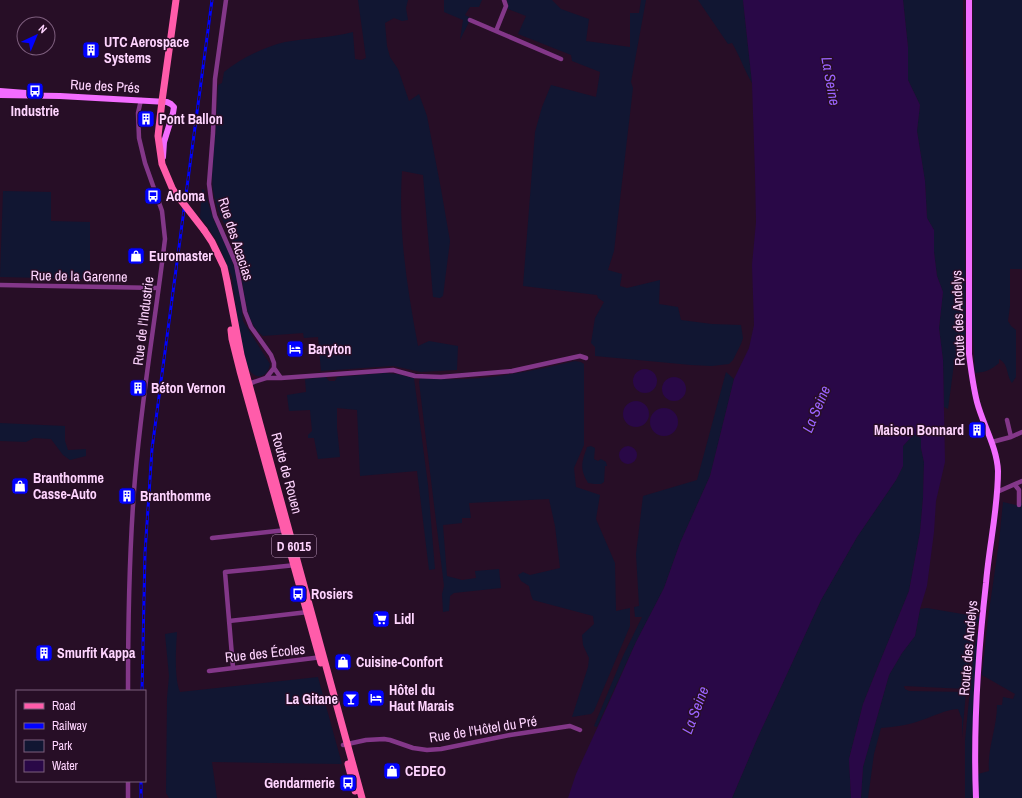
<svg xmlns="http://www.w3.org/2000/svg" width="1022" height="798" font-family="'Archivo Narrow',sans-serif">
<rect width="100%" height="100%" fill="#270e26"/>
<path fill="#111632" d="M358 0H408L406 8 408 20 402 21 394 18 385 23 387 46 390 57 398 69 409 101 419 94 427 116 441 189 450 241 443 296 440 298 433 297 423 175 402 171C398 232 407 287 418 346L429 341 458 346 457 370 421 372 393 366 321 371 318 337 304 338 303 333 263 336C244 323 245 287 239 266 237 257 234 248 231 240 225 224 216 209 213 191 211 178 213 162 214 149 216 127 217 106 218 85L222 83 224 72C241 58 264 47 285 42 308 38 330 38 353 32L355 59 361 60 366 58Z
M444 0H482L479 7H470L465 15 469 17V22L460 40 463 20 444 12Z
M507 0H552L561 9 589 19 586 41 630 47V13H639L641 0H646L631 82 633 88 614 251 608 270 622 274 620 286 627 288 660 280 659 304 678 307 681 320 712 324 741 325 743 338 741 344 733 360 729 364 712 366 691 365 595 356V347L591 343 595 318 604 302 598 298 597 295 523 286 535 132 542 107 551 85 596 97 600 72 572 61 571 55 518 34 526 16 508 9Z
M698 0H743L752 83C744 70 740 56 732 43L728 44Z
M903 0H963V56L965 89V359L954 364 948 409 944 407 943 360 939 328 943 292 937 276 934 252V230L927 218 925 181 917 131 920 105 908 80V47Z
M973 0H1022V269H1010V306L1008 321 1011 326 1016 330V377L1012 383C1006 375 1009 364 999 359V363C990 370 987 372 975 373L972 323 973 275Z
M202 189 204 190 213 218 230 255 238 279 243 321 270 364C268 378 255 381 248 368L239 334 232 277 218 243 209 229 200 217Z
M3 191 51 192V221L90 222V279L0 277Z
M575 361 581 362 584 364V445L574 468 576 487 600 495 596 519 615 563 616 611 630 608V626L594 711 591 714 572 717 588 667 589 658 583 645 582 635 594 624 593 616 533 600 531 595 529 586 521 581 518 575 523 572 530 575 560 568 555 526 549 499 469 503 471 518H462V523L443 525 447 576 462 580 476 578 475 571 499 569 501 588 454 593 450 596 449 611 443 612 442 594 444 586 419 382 420 378C473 383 524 373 575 361Z
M726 372 734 379 710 476 680 543 664 588 636 642 597 727 594 726 623 656 642 617H635L634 607 639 606 636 554 643 496 697 480Z
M385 373 397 374 414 378 428 485 435 569 429 570 417 471 360 476 357 410 337 408V428L340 457 318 459 314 438H308V435L312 431 310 410 289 411 287 395 306 392 305 379 326 377 329 381H335L337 377Z
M0 423 65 426V441L68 450 86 449V456L70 460 63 455 51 439 34 438 26 442 0 441Z
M914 434 921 438V448L924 462 923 498 920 532 909 591 879 664 863 704 849 759 851 798H732L757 739 821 600 857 537 896 480 903 466V446Z
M591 446 595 448 594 459 598 461 601 459 606 462 607 466H605L604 482 601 484H594L588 483C579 468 582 462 587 447Z
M1003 502 1020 506 1022 502V798H979L978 774 989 771C987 749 997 728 997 705H1002L1003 697 1013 699 1015 694 982 675 988 618 999 542Z
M927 608 980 617 973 634 966 689 904 686 905 689 909 691 966 692 962 737V719L958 709C945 710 934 716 922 720 909 725 895 727 881 728L874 754 868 798H861L863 767 889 675 902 653 915 636 920 609Z
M979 627 972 738 973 798H965V740L974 649Z
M177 632C176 648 174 679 180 692L318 677 342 764 212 762 217 798H169L166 793 167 698 169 676 165 634Z"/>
<path fill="#290847" d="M743 0H903L908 47V80L920 105 917 131 925 181 927 218 934 230V252L937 276 943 292 939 328 943 360 945 462 936 501 934 532 927 586 920 609 915 636 902 653 889 675 863 767 861 798H851L849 759 863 704 879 664 909 591 920 532 923 498 924 462 921 448V438L914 434 903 446V466L896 480 857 537 821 600 757 739 732 798H568L576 774 611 698 636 642 664 588 680 543 710 476 734 379 749 348 754 325 752 265 756 222 755 174 752 83Z
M633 381a12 12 0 1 1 24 0a12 12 0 1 1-24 0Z
M662 389a12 12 0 1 1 24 0a12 12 0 1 1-24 0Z
M623 414a13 13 0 1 1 26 0a13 13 0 1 1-26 0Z
M650 422a14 14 0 1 1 28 0a14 14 0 1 1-28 0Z
M619 455a9 9 0 1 1 18 0a9 9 0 1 1-18 0Z"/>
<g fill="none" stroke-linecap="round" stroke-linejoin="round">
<path stroke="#833789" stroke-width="4.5" d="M226 0 215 79 213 133 209 184 211 199 215 216 236 264 245 312 251 327 271 355 274 363V368L266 378
M470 20 561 59
M496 31 506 6 504 0
M0 285 158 288
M274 368 281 378
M248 384 266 378H281L393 370 415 376 441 377 512 371 580 356 586 358
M1007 420 1011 437
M992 442 1011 437 1022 432
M1015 485 1019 490V505
M997 492 1022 481
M212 538 286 530
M229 621 308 612
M233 668 225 572 296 565
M209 671 322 657
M128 691C128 625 129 558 134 491 140 407 155 323 165 239L162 211 145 163 139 138 138 113 141 100
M343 745 366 740 384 739 390 740 413 748 427 750 441 749 510 735 570 726 580 730
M128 798V781"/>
<path stroke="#f36cff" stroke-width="6" d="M969 0V354C971 370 973 386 977 402 983 425 997 447 998 471 998 509 989 546 986 583 978 654 973 726 976 798
M0 91 26 93
M0 95 60 96 167 102 171 104 174 107 173 113 164 142 163 157"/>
<path stroke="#ff5caa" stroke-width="7" d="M173 190 162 164 158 136 162 101 176 0
M204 230 212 242 224 267 227 281 241 355 362 798
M231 330 232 339 240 371 321 663
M348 764 355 791"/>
<defs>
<path id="rail" d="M142 691 145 553 152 449 212 0
M141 798V781"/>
</defs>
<use href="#rail" stroke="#0102ff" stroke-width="3"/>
<use href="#rail" stroke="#270e26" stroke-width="1.5" stroke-dasharray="4.5" stroke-linecap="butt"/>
<path stroke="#ff5caa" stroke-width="7" d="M173 190 204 230"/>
</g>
<defs>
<symbol id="building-square" viewBox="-11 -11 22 22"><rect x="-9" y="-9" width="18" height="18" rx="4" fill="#0102ff" stroke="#270e26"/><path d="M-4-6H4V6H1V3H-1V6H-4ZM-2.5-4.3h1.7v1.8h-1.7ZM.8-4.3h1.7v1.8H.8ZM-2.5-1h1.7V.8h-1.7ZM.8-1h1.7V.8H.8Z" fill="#fff"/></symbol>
<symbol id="bus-square" viewBox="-11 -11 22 22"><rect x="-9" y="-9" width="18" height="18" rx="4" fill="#0102ff" stroke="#270e26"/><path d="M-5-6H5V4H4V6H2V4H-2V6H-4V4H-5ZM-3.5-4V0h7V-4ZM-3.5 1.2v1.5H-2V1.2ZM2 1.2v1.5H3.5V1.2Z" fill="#fff"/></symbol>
<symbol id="shop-square" viewBox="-11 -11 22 22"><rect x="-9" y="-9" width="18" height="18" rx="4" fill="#0102ff" stroke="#270e26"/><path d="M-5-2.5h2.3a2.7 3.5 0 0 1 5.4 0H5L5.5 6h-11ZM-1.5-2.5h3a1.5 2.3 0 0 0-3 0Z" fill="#fff"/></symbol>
<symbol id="hotel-square" viewBox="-11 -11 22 22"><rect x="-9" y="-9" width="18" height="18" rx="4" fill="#0102ff" stroke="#270e26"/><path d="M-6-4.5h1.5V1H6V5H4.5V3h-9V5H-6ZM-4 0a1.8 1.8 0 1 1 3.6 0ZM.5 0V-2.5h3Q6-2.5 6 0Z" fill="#fff"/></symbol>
<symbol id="supermarket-square" viewBox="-11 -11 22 22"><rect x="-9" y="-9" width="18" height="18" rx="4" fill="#0102ff" stroke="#270e26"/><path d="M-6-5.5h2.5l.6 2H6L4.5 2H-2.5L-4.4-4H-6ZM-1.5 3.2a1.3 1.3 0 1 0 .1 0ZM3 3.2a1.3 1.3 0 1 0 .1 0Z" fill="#fff"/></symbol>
<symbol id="bar-square" viewBox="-11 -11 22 22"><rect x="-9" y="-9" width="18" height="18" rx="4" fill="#0102ff" stroke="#270e26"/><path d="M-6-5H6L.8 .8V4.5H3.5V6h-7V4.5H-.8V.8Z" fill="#fff"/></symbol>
</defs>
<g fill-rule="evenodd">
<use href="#building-square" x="81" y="40" width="20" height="20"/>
<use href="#bus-square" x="25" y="81" width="20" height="20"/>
<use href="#building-square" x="136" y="109" width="20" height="20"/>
<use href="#bus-square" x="143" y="186" width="20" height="20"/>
<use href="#shop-square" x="126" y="246" width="20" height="20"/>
<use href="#hotel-square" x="285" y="339" width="20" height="20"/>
<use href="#building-square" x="128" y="378" width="20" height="20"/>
<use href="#building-square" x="967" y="420" width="20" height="20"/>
<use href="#shop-square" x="10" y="476" width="20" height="20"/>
<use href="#building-square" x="117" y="486" width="20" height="20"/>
<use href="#bus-square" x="288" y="584" width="20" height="20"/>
<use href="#supermarket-square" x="371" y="609" width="20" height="20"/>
<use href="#building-square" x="34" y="643" width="20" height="20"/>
<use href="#shop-square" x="333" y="652" width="20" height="20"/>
<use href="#hotel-square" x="366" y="688" width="20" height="20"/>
<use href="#bar-square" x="341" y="689" width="20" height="20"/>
<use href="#shop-square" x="382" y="761" width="20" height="20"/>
<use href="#bus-square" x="338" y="773" width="20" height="20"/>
</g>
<g text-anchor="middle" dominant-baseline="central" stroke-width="3" stroke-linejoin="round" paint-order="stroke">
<rect fill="#270e26" stroke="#be99be" stroke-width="1" x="272" y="535" width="44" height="22" rx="3"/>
<g font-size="13" font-weight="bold" fill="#ffd5ff">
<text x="294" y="546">D 6015</text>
</g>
<g font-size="14" font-weight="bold" fill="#ffd5ff" stroke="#270e26" text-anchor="start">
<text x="104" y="42">UTC Aerospace<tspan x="104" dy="16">Systems</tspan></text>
<text x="35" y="111" text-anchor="middle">Industrie</text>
<text x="159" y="119">Pont Ballon</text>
<text x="166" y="196">Adoma</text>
<text x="149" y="256">Euromaster</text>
<text x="308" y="349">Baryton</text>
<text x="151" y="388">Béton Vernon</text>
<text x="964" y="430" text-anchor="end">Maison Bonnard</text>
<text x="33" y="478">Branthomme<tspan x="33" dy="16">Casse-Auto</tspan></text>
<text x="140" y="496">Branthomme</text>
<text x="311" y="594">Rosiers</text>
<text x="394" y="619">Lidl</text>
<text x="57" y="653">Smurfit Kappa</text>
<text x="356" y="662">Cuisine-Confort</text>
<text x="389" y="690">Hôtel du<tspan x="389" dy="16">Haut Marais</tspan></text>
<text x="338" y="699" text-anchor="end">La Gitane</text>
<text x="405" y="771">CEDEO</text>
<text x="335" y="783" text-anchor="end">Gendarmerie</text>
</g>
<g font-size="14" fill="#ffd5ff" stroke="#270e26">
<text transform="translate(105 86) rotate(3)">Rue des Prés</text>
<text transform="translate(236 239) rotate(72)">Rue des Acacias</text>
<text transform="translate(79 276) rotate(1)">Rue de la Garenne</text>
<text transform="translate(958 318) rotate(-92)">Route des Andelys</text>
<text transform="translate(143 321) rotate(-83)">Rue de l'Industrie</text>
<text transform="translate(287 473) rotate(75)">Route de Rouen</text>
<text transform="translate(968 648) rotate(-85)">Route des Andelys</text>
<text transform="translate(265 653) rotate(-6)">Rue des Écoles</text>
<text transform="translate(483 729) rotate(-9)">Rue de l'Hôtel du Pré</text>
</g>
<g font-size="15" font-style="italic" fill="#9b63ff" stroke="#270e26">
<text transform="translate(831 81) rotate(80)">La Seine</text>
<text transform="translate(816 409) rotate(-67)">La Seine</text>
<text transform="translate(695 710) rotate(-69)">La Seine</text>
</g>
</g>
<rect x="16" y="690" width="130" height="92" fill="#270e26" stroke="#7d5e7d"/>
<rect x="24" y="703" width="20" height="6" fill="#ff5caa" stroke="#7d5e7d"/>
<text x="52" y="710" font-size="12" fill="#ffd5ff">Road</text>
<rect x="24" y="723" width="20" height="6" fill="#0102ff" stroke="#7d5e7d"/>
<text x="52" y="730" font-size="12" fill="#ffd5ff">Railway</text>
<rect x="24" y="740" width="20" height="12" fill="#111632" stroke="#7d5e7d"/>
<text x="52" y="750" font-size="12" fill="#ffd5ff">Park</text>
<rect x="24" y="760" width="20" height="12" fill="#290847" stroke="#7d5e7d"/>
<text x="52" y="770" font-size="12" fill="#ffd5ff">Water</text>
<g transform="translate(36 36) rotate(44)"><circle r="19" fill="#270e26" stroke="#7d5e7d"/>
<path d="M0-3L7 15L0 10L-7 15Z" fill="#0102ff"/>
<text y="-6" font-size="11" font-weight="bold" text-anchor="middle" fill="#ffd5ff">N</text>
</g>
</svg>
